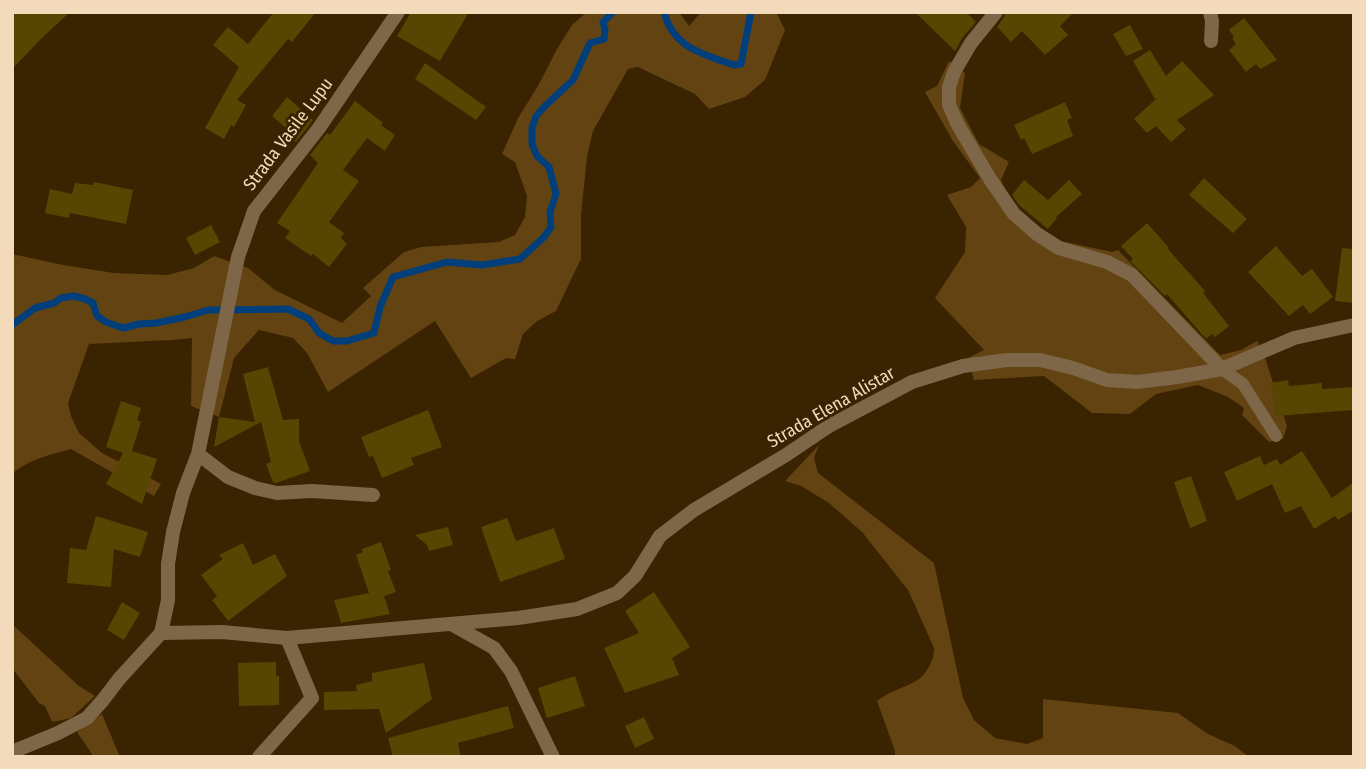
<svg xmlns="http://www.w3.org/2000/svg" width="1366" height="769" font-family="'Fira Sans Condensed',sans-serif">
<rect width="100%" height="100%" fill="#392300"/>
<path fill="#634311" d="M587 12H679L689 26 701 12H776L785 30 765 80 745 97 709 109 695 94 638 67 628 69 593 131 587 157 581 215V259L556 311 537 321 523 334 515 359 506 358 471 378 435 321 328 392 307 353 293 338 259 330 234 358 219 417 191 406 192 338 172 340 89 344 68 403 71 416 79 433 102 453 161 484 154 496 71 449C52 454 27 460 12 474V254L63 265 114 273 167 275 194 268 214 256 248 268 275 290 342 323 371 296 363 288 404 252 421 247 499 242 515 235 525 217 527 196 515 162 502 154 518 118 538 86 557 49 572 25Z
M949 61 965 73 960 108 979 144 1009 162 1001 180 1005 189 1021 213 1056 240 1112 252 1118 250 1220 355 1241 350 1257 341 1266 361 1287 426 1283 439 1269 442 1242 415 1244 408 1228 397 1198 385 1156 394 1130 414 1092 413 1044 376 974 380 968 358 984 350 935 298 965 252 966 227 947 195 971 187 980 178 953 141 925 92 937 86Z
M819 445 814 458 818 473 934 563 963 698 974 720 995 738 1027 744 1043 738V699L1178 713 1208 734 1235 746 1249 757H895V751L877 701C892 689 906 688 919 679 927 673 935 658 934 648L908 590 862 532 829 503 801 486 785 481Z
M12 624 79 686 95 696 71 718 52 722 45 706 39 703 12 668Z
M102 714 120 757H94L77 732Z"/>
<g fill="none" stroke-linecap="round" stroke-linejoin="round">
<path stroke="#003f7c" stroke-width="7" d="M664 12C673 48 703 54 734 65L741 64 751 12
M12 325 35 308 54 303 61 298 74 296 85 299 93 303 97 316 106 322 123 328 139 324 156 323 185 317 208 310 288 309 309 319 319 333 333 341H347L374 333 380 307 393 277 447 262 482 265 520 259 544 237 551 227 550 212 556 194 549 167 537 156 532 144V128L536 116 546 105 573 80 590 43 604 39 605 30 603 22 613 12"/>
</g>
<path fill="#564602" d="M19 12H70L43 37 12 69V16Z
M274 12H316L292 42 288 39 237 100 246 105 234 127 231 125 224 139 205 128 239 67 213 45 228 27 248 44Z
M411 12H469L440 61 397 36Z
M915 12H966L976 22 963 37 955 51Z
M1005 12H1074L1060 26 1068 35 1045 55 1022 31 1011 42 997 27 1004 17Z
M1244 18 1277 60 1260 69 1256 64 1246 72 1229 50 1236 44 1232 38 1234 37 1229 30Z
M1130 25 1143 49 1126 56 1113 34Z
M1150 50 1166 76 1182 61 1214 95 1177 120 1186 129 1171 142 1156 126 1147 133 1134 119 1158 97 1155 99 1133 61Z
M425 63 486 107 476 120 415 79Z
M287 97 313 120 296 142 286 132 288 130 272 116Z
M355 101 383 123 381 125 395 135 385 151 367 138 343 170 359 181 329 222 344 233 341 238 347 244 329 267 313 254 311 256 285 238 290 231 277 223 318 163 310 155 327 133 330 135Z
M1065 102 1072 118 1067 120 1073 136 1032 154 1024 138 1021 140 1014 125Z
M1204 178 1247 219 1233 233 1189 195Z
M1024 180 1048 200 1069 180 1082 194 1056 217 1057 218 1048 229 1019 205 1012 195Z
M94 182 133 190 126 224 70 213 69 218 45 213 50 189 72 194 75 183 93 185Z
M1147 223 1169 248 1168 249 1205 291 1203 293 1229 326 1215 337 1212 334 1206 339 1167 294 1165 296 1130 261 1133 259 1121 246Z
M211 225 220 242 195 255 186 238Z
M1276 246 1302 276 1312 269 1333 297 1310 314 1303 305 1289 316 1248 272Z
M1342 248 1354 249V303L1335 301Z
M268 367 283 420 299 419V441L310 471 276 483 273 482 266 464 271 462 261 422 214 447 219 417 255 422 243 374Z
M1288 380 1289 386 1322 383V389L1354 387V410L1276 416 1271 383Z
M121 401 141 408 137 420 141 422 132 451 157 459 142 504 106 484 123 453 106 447Z
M428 410 442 447 411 458 414 465 382 478 373 456 369 457 361 437Z
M1302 451 1332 498 1354 482V510L1338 520 1335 516 1314 529 1301 506 1285 513 1272 484 1237 501 1224 472 1260 456 1264 465 1277 459 1280 465Z
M1191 476 1207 521 1190 528 1174 482Z
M96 516 148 532 140 557 114 549 111 587 67 583 70 548 86 550Z
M507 518 516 541 554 528 565 559 500 582 481 527Z
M448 527 453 545 429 551 427 545 415 535Z
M381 542 391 570 388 571 396 592 384 596 390 614 341 623 334 600 369 593 356 555 363 552 362 549Z
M243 543 253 565 275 554 287 576 228 621 212 600 217 596 201 575 223 559 219 555Z
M654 592 690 647 672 658 679 675 625 693 604 648 639 633 625 611Z
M122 602 140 613 124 640 107 630Z
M276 662V676H279V705L239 706 238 663Z
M424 663 432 699 386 733 379 709 324 710V692L357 691 356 685 372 681V673Z
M575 676 585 706 547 718 538 688Z
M508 706 514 728 458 743 461 757H393L388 738Z
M644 717 654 739 635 748 625 726Z"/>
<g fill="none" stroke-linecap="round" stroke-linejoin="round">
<path stroke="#7e6748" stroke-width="12" d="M1222 369 1243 384 1276 436"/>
<path stroke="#7e6748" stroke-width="14" d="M996 12 971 43 954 72 949 87V105L958 125 990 179 1014 214 1037 234 1059 248 1107 262 1132 275 1222 369
M1210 12 1212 21 1211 41
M198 454 228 477 255 488 277 493 312 491 373 495
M451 624 494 648 511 671 553 757
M161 633 168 600V564L173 532 183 493 198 454 238 257 254 211 319 128 398 12
M12 752 58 733 87 718 103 700 119 679 161 633 222 632 287 638 518 618 577 609 617 593 635 576 660 536 694 510 786 455 829 426 912 382 963 366 1007 360H1040L1073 368 1107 380 1137 382 1177 377 1222 369 1294 338 1354 325
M259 757 312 698 287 638"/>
</g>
<g text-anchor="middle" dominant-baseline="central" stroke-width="6" stroke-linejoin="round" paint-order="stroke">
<g font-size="18" fill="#f3daba" stroke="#392300">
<text transform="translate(288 134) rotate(-53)">Strada Vasile Lupu</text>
<text transform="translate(831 407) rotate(-30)">Strada Elena Alistar</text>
</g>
</g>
<rect width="1366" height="769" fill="none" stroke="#f3daba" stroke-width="28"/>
</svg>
